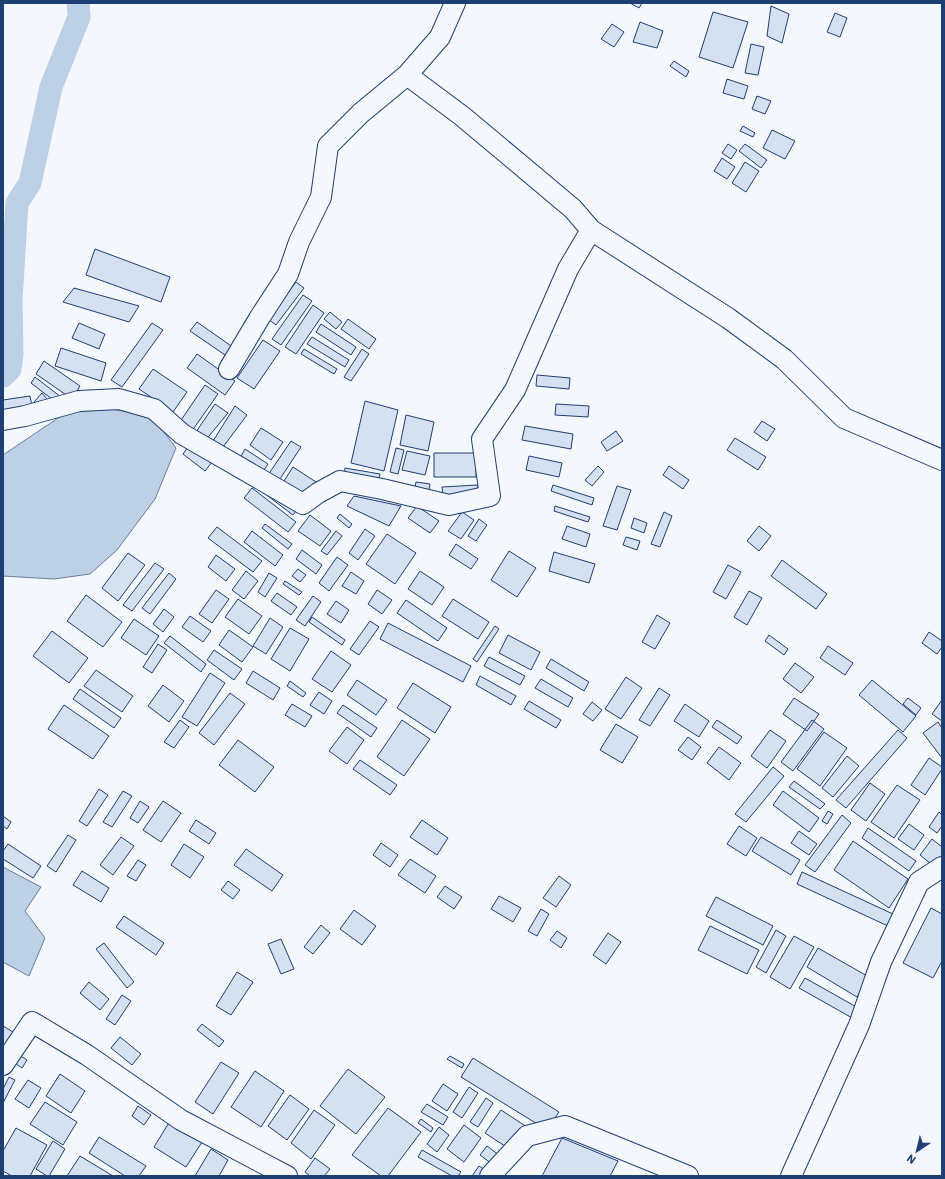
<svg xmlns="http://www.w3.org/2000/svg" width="945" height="1179" font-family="'IBM Plex Sans',sans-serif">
<rect width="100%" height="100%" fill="#f4f7fb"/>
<path fill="#bed0e5" stroke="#687fa3" d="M110 409 151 415 176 448 155 499 117 550 90 574 54 579 3 576V455L67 412Z
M3 867 41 887 25 911 45 938 29 976 3 962Z"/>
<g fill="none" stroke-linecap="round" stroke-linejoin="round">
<path stroke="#bed0e5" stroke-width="23" d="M3 376 10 369 12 354 11 301 17 203 30 183 51 87 79 17 78 3"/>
</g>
<path fill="#d5e0f0" stroke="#1d3f73" d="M630 3H642L639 8Z
M771 6 789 14 782 43 767 36Z
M713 12 748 22 733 68 699 57Z
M835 13 847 18 840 37 827 32Z
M640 22 663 31 657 48 633 42Z
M612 24 624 32 614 47 601 39Z
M751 44 764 47 758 75 745 73Z
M674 61 689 71 686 77 670 66Z
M727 79 748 86 744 99 723 93Z
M757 96 771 101 765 114 752 109Z
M743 126 755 133 753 137 740 131Z
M772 130 795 141 785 159 763 148Z
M728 144 737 150 731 159 722 153Z
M745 144 767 160 761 168 739 151Z
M722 158 735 167 727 179 714 171Z
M745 162 759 171 746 192 732 183Z
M95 249 170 277 161 302 86 275Z
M296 282 304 288 276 325 268 319Z
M74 288 139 306 129 322 63 302Z
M303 295 312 301 281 345 272 339Z
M313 305 324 313 296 354 285 347Z
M330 312 342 322 336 329 324 319Z
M348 319 376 339 369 349 341 329Z
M197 322 234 348 228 357 190 331Z
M79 323 105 334 99 349 72 338Z
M152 323 163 330 122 387 111 380Z
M321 324 356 347 351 355 316 332Z
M312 337 349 360 345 367 307 344Z
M263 340 280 351 254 389 237 378Z
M61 348 106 363 101 381 55 366Z
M304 349 337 369 334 374 301 354Z
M362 349 369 354 351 381 344 377Z
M197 354 235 381 225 395 187 368Z
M44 361 80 386 72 399 36 374Z
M153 369 187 392 173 412 139 389Z
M537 375 570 378 569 389 536 386Z
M35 377 61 397 57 403 31 383Z
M205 385 218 394 189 435 177 426Z
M42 393 47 399 39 407 34 402Z
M30 396 32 406 3 411V400Z
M365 401 398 410 384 471 351 463Z
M215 404 228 413 205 441 196 432Z
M556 404 589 406 588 417 555 415Z
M235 406 247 415 223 447 213 441Z
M406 415 434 422 428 451 400 445Z
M762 421 775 429 767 441 754 432Z
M525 426 573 434 571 449 522 440Z
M261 428 283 442 271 460 250 445Z
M616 431 623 441 607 451 601 442Z
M735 438 766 457 758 470 727 450Z
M291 441 301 447 278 482 268 475Z
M190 444 213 461 205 471 183 454Z
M396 448 404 450 398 474 390 472Z
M245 449 268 464 262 473 240 458Z
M407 451 430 456 425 475 402 470Z
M434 453H476V477H434Z
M529 456 562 463 559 477 526 470Z
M598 466 604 472 592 486 585 480Z
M669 466 689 480 683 489 663 475Z
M293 467 316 482 305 499 282 484Z
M345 468 380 474 378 482 344 477Z
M416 482 430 484 428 496 414 493Z
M252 484 296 511 293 515Z
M478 485V494L443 496 442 487Z
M553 485 594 498 592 505 551 491Z
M617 486 631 490 617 530 603 526Z
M252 488 296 522 288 532 244 498Z
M354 496 401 506 389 526 347 506Z
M417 506 439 521 430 533 408 518Z
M555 506 590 517 588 522 554 511Z
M462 512 474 520 461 539 448 531Z
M664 512 672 516 660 547 651 544Z
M340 514 352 524 349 528 337 518Z
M310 515 331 531 320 546 298 531Z
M634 518 647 523 644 533 631 528Z
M479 519 487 525 476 541 468 536Z
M265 524 292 544 288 549 262 528Z
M567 526 590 534 586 547 562 539Z
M759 526 771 536 759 551 747 541Z
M217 527 262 561 253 572 208 538Z
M365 529 375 536 358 560 349 553Z
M252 531 283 555 275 566 244 542Z
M336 531 342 536 327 555 321 551Z
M387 534 416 553 395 584 366 564Z
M626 537 640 541 637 550 623 545Z
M456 544 478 559 471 569 449 555Z
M302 550 322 565 316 574 296 559Z
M509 551 536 568 517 597 491 580Z
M554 552 595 564 589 583 549 571Z
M128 553 145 565 118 601 102 588Z
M216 555 235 569 226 581 208 567Z
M337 557 348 565 329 591 319 583Z
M782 560 827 594 816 609 771 576Z
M155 563 164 569 132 611 123 605Z
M728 565 741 572 726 599 713 592Z
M298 569 306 575 300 582 292 576Z
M246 571 258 581 244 599 232 590Z
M420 571 444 587 432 605 408 589Z
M351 572 364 581 356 594 342 586Z
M169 573 176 579 150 614 142 608Z
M269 573 277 578 265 597 258 592Z
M285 581 302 592 299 595 283 584Z
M216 590 229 599 212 623 199 614Z
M377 590 392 600 382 614 368 604Z
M749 591 762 598 747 625 734 617Z
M277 593 297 607 291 615 271 601Z
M86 595 122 622 103 647 67 621Z
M313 596 321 602 305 626 296 620Z
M238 599 262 616 249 634 225 617Z
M453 599 489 622 478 639 442 616Z
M406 600 447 628 438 641 397 613Z
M336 601 349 610 341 623 327 614Z
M164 609 174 617 163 632 153 624Z
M657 615 670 623 655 649 642 642Z
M190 616 211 631 203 642 182 627Z
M312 617 345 640 342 645 309 622Z
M270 618 283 627 266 654 253 646Z
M134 619 159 636 146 655 121 638Z
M370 621 379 627 359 655 350 649Z
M388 623 471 666 463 682 380 639Z
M495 626 499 629 477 662 473 659Z
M290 628 309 639 290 671 271 659Z
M229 630 253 647 242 662 219 645Z
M52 631 88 658 69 683 33 656Z
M929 632 942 641V647L937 654 922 643Z
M508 635 540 652 531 670 499 653Z
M769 635 788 649 784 655 765 641Z
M170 636 206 664 201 672 164 643Z
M158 644 167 650 152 673 143 667Z
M828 646 853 663 845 675 820 658Z
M214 650 242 669 234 680 207 660Z
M331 651 351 665 332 692 312 679Z
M489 657 525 676 520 685 484 666Z
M551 659 589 682 584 691 546 668Z
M795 663 814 677 801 693 783 679Z
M96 670 133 696 122 712 84 686Z
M253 671 280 688 273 700 246 683Z
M210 673 225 683 197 726 182 717Z
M480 676 516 696 511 705 476 685Z
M626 677 642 688 621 719 605 709Z
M541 679 573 698 568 707 535 688Z
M357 680 387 700 376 715 347 695Z
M872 680 916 716 903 732 859 695Z
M290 681 306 693 303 697 287 686Z
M413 683 451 707 435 733 397 708Z
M163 685 184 701 169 722 148 706Z
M659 688 670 695 650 726 639 720Z
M80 689 121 718 114 728 73 699Z
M319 692 332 701 324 714 310 705Z
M230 693 245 704 214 745 199 733Z
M794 698 819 714 807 731 783 714Z
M908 698 921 708 916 715 903 704Z
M942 700V721L932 714Z
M529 701 561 720 556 728 524 709Z
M592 702 602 710 593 721 583 714Z
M292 704 312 716 305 727 285 715Z
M685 704 709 721 699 737 674 721Z
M64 705 109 736 93 759 48 729Z
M343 705 377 728 371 737 337 713Z
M180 720 189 727 174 748 164 742Z
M402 720 430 739 404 776 377 757Z
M717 720 742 737 737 744 712 727Z
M812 720 824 729 793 771 781 762Z
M938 722 942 728V758L923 733Z
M616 724 638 737 622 763 600 750Z
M347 727 364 740 347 764 329 751Z
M770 730 786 741 767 768 751 756Z
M898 730 907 738 846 808 836 800Z
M824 732 847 748 820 786 797 769Z
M688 737 701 747 692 760 678 750Z
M238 740 274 767 255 792 219 765Z
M719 747 741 763 729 780 707 763Z
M847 756 859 766 833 797 822 788Z
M929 758 942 767V769L925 795 911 785Z
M360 760 397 785 390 795 353 769Z
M773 767 784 776 746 822 735 814Z
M794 781 825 804 820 809 789 787Z
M870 783 885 794 866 821 851 810Z
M897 785 920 800 894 838 871 822Z
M99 789 108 795 87 826 79 821Z
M123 791 132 796 112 827 103 822Z
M783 791 819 818 809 832 773 805Z
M140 801 149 807 138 823 130 818Z
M163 801 181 813 161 842 143 830Z
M828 811 833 814 827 824 822 821Z
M939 812 942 815V826L937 833 929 827Z
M842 815 851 823 815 872 805 865Z
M3 816 11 822 7 829 3 826Z
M196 820 216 833 209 844 189 831Z
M422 820 448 838 437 855 410 837Z
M909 824 924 835 914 850 898 839Z
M739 826 757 838 746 856 727 844Z
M868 828 916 861 909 871 862 838Z
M799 831 817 844 809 855 791 843Z
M68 835 76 840 56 872 47 866Z
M121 837 134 846 113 875 100 865Z
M761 837 800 860 791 875 752 851Z
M932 839 942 847V860L936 868 920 855Z
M853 841 908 879 889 908 834 870Z
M381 843 398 855 390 867 373 855Z
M8 844 41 866 33 878 3 859V851Z
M184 844 204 857 190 878 171 865Z
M246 849 283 875 272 891 234 865Z
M410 859 436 876 425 893 398 875Z
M138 860 146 865 136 881 127 876Z
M82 871 109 888 101 902 73 885Z
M802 872 893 914 888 926 797 884Z
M559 876 571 885 556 907 543 898Z
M228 881 240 890 233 899 221 890Z
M445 886 462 897 454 909 437 897Z
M499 896 521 908 513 922 491 909Z
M716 897 773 926 763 945 706 916Z
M931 908 942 914V961L933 978 903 963Z
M541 909 549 914 537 936 528 931Z
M354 910 376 926 362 945 340 929Z
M124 916 164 943 156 955 116 927Z
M321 925 330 933 313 954 304 947Z
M710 926 759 950 747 974 698 950Z
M776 930 786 936 766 973 756 967Z
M557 931 567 938 561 948 550 940Z
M608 933 621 942 606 964 593 955Z
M794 936 814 947 790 989 770 977Z
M281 939 294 969 281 974 268 944Z
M104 943 134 982 127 988 96 949Z
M818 948 869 977 857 997 807 967Z
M237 972 253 982 231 1015 216 1006Z
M805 978 860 1009 854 1019 799 988Z
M89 982 109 999 100 1010 80 993Z
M122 995 131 1001 115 1025 106 1019Z
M202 1024 224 1041 219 1047 197 1030Z
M3 1026 13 1032 3 1050Z
M120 1037 141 1054 132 1065 111 1048Z
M15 1052 27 1060 22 1068 10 1060Z
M450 1056 464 1064 462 1068 447 1059Z
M473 1058 559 1112 547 1130 461 1077Z
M221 1062 239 1073 213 1114 195 1102Z
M348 1069 385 1097 356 1134 320 1106Z
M255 1071 284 1091 261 1127 231 1107Z
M60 1074 85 1091 71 1113 46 1096Z
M9 1077 15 1080 3 1103V1089Z
M28 1080 41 1088 29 1108 15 1099Z
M443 1084 458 1094 447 1111 432 1101Z
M469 1087 478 1093 462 1118 453 1112Z
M290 1095 309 1109 287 1140 268 1126Z
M486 1098 493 1103 478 1127 470 1122Z
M45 1102 77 1122 63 1145 30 1124Z
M427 1104 448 1117 443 1125 421 1112Z
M138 1106 151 1115 144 1125 132 1116Z
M388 1108 421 1132 388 1176H381L352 1155Z
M314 1110 335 1125 311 1159 291 1143Z
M501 1110 527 1127 511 1150 485 1133Z
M421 1119 433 1128 431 1132 418 1123Z
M170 1121 202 1142 186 1167 154 1147Z
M464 1125 481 1138 464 1162 447 1149Z
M439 1127 449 1135 437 1152 427 1144Z
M16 1128 47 1145 30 1176H12L3 1171V1151Z
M99 1137 146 1166 139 1176H125L89 1153Z
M562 1138 618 1161 610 1176H542Z
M53 1141 65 1149 49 1176H47L36 1169Z
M487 1146 499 1155 492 1164 480 1155Z
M211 1149 228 1160 219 1176H195Z
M422 1150 461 1172 458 1176H452L418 1157Z
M80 1156 113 1176H67Z
M315 1158 330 1169 324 1176H310L305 1172Z
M479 1166 485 1170 481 1176H472Z"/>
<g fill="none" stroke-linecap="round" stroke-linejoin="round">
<defs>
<path id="street" d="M591 230 728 318 784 359 844 418 942 460
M229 369 260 317 288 274 299 242 321 197 328 146 361 113 407 75 440 37 455 3
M3 420 25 416 79 401 119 399 154 409 182 434 303 504 318 493 340 481 382 489 449 505 490 496 482 439 515 390 568 269 591 230 573 209 523 167 462 116 407 75
M3 1065 32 1022 87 1055 181 1120 287 1176
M490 1176 527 1136 565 1126 688 1176
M791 1176 859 1025 881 962 919 882 942 867"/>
</defs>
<use href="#street" stroke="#1d3f73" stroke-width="22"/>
<use href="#street" stroke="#f4f7fb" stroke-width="20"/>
</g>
<rect width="945" height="1179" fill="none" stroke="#1d3f73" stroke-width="8"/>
<g transform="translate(917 1151) rotate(215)" stroke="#f4f7fb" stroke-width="3" paint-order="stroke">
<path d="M0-3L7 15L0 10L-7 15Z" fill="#1d3f73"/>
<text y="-6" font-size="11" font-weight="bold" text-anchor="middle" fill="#1d3f73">N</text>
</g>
</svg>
